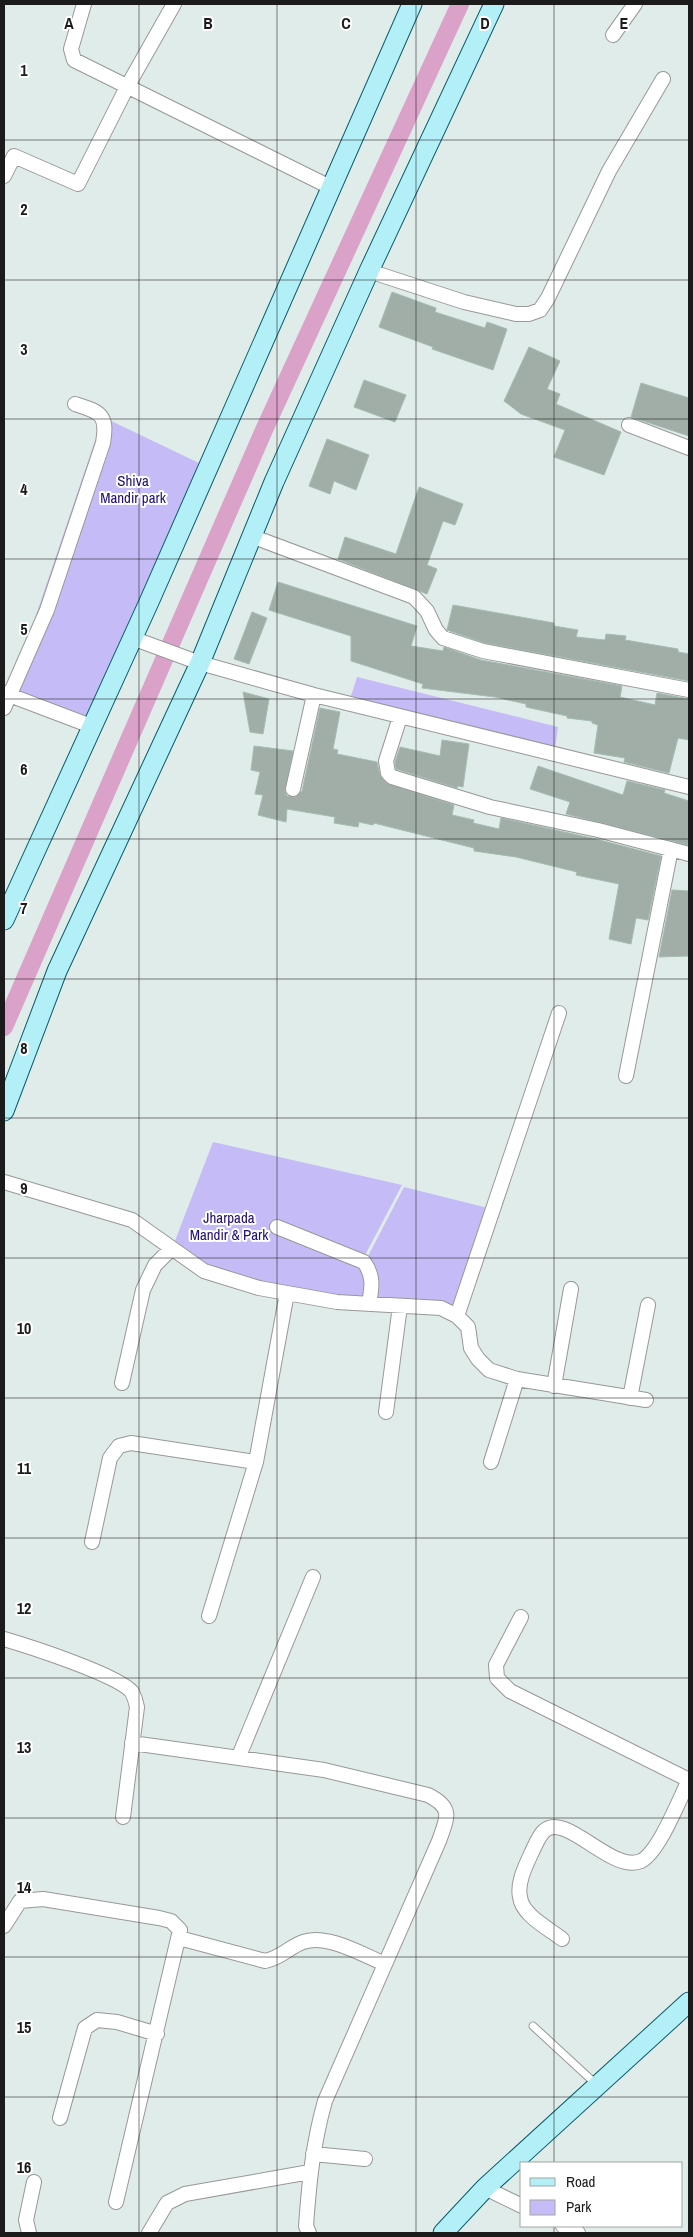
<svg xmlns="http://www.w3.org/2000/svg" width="693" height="2237" font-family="'Archivo Narrow',sans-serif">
<rect width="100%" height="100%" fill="#e0ece9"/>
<path fill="#c5bcf7" d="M103 417 201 464 86 721 9 695Z
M357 677 558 727 555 749 351 696Z
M213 1142 402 1185 363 1259 362 1264 369 1273 367 1301 287 1290 205 1269 173 1246Z
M404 1187 492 1209 456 1315 371 1302 366 1260Z"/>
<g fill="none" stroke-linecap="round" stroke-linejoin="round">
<path stroke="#daa1c9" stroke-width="18" d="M4 1027 264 430 460 4"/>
</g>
<path fill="#a0aea7" stroke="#a3bdb0" d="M392 292 436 308 435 312 485 328 487 322 507 329 493 370 432 349 433 347 379 327Z
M529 347 560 361 547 389 560 394 556 404 621 432 604 475 554 457 565 430 521 414 504 401Z
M364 380 406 395 395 422 354 407Z
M641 383 689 398V436L631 417Z
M327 439 369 455 356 490 334 481 330 494 309 486Z
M419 487 463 504 455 525 443 521 427 565 437 569 427 594 338 559 345 537 396 554Z
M278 582 417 626 411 646 443 651 444 647 481 660 622 686 620 697 655 705 657 693 689 699V740L678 738 669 773 624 762 625 758 594 753 598 725 592 723V721L567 718V716L526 707V704L495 697 422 688 423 684 351 661V636L269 610Z
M453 605 554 623V626L578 630 576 637 605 640 606 634 626 636 625 640 678 649V652L689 654V681L485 643 447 630Z
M252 612 267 618 249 664 234 659Z
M243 692 269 699 263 734 250 732Z
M320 708 340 712 333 749 338 750 337 754 377 762 380 775 386 783 454 805 452 815 474 820 473 823 499 829 501 818 596 839 661 856 648 920 636 918 631 944 609 939 619 884 576 875 577 872 516 857 474 851V848L374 823 373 825 359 822 358 827 334 823 335 817 287 809 286 822 258 815 263 795 255 794 260 772 251 770 254 746 293 751 285 791 287 796 296 797 302 791Z
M442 740 469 744 463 787 458 786 457 788 396 769 395 762 400 747 440 756Z
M538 766 623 795 627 781 665 790 664 793 689 801 688 845 566 814 570 802 530 789Z
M672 890 689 891V956L659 957Z"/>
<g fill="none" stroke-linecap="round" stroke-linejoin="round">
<defs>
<path id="lane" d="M533 2026 597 2085"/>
<path id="street" d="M84 4 71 49 74 60 332 188
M613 35 635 4
M4 176 14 156 78 184 127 87 174 4
M369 271 464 302 516 314H529L540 310 548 298 609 171 663 79
M629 425 689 448
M251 536 414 597 427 611 436 630 443 638 483 651 689 690
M132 638 200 663 314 695 689 787
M4 693 91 726
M4 708 47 610 103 443C108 414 100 412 75 404
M400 717 386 761 388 773 392 777 490 807 598 830 689 854
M293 789 314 695
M626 1076 671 849
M4 1182 132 1220 204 1271 259 1288 337 1302 441 1308 457 1316 468 1327 471 1348 478 1359 489 1370 517 1379 646 1400
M277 1227 364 1262C374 1276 372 1287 369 1304
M457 1316 559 1013
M122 1383 143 1290 155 1265 171 1249
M554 1386 571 1289
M630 1398 648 1305
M386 1412 400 1306
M491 1462 517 1379
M92 1542 110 1458 119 1446 131 1443 256 1462
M209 1616 256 1462 287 1293
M521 1617 496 1665 497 1678 510 1691 689 1780
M4 1639C28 1646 118 1675 132 1692 134 1696 136 1702 137 1707L123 1817
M132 1743 324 1770 428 1795C454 1808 447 1818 439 1841L325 2101C313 2143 309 2183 306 2226L309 2233
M239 1756 313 1577
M4 1926 20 1901 43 1899 159 1918 171 1921 180 1930 116 2202
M179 1938 265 1961C281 1958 289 1947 303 1942 326 1933 363 1955 385 1964
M562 1939C548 1928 522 1915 520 1897 517 1883 525 1867 531 1854 535 1846 538 1837 544 1831 566 1811 612 1874 641 1861 659 1852 679 1800 689 1780
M60 2118 85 2028 97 2020 117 2022 157 2034
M313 2154 365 2159
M485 2188 522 2206
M563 2226 578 2233
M29 2233 26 2220 34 2182
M149 2233 167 2203 185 2194 310 2172"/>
<path id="secondary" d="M4 920 149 602 412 4
M4 1111 57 971 200 663 274 482 369 271 494 4
M443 2233 485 2188 689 2002"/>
</defs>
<use href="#lane" stroke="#989898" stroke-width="9"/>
<use href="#street" stroke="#989898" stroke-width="16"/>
<use href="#secondary" stroke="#075b6c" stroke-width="21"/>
<use href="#lane" stroke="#fff" stroke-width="7"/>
<use href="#street" stroke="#fff" stroke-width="14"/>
<use href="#secondary" stroke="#b3eff7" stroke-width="19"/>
</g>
<path fill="none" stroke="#1b1b1b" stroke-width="1" stroke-opacity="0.55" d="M139 4V2233M277 4V2233M416 4V2233M554 4V2163M4 140H689M4 280H689M4 419H689M4 559H689M4 699H689M4 839H689M4 979H689M4 1118H689M4 1258H689M4 1398H689M4 1538H689M4 1678H689M4 1818H689M4 1957H689M4 2097H689M554 2226V2233"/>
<g text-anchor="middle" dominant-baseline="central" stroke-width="4" stroke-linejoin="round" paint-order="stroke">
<g font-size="15" fill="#1d0d74" stroke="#fff">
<text x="133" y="480">Shiva<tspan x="133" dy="17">Mandir park</tspan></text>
<text x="229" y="1217">Jharpada<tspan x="229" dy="17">Mandir &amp; Park</tspan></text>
</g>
</g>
<g font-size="16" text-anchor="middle" font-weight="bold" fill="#1b1b1b" stroke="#fff" stroke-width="4" stroke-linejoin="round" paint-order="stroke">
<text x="69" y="29">A</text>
<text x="208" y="29">B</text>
<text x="346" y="29">C</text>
<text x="485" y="29">D</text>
<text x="624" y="29">E</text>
<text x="24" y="76">1</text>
<text x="24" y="215">2</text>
<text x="24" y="355">3</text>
<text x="24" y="495">4</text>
<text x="24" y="635">5</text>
<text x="24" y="775">6</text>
<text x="24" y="914">7</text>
<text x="24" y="1054">8</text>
<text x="24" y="1194">9</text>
<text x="24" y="1334">10</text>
<text x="24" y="1474">11</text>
<text x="24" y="1614">12</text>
<text x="24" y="1753">13</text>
<text x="24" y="1893">14</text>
<text x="24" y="2033">15</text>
<text x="24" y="2173">16</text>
</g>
<rect width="693" height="2237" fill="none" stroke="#1b1b1b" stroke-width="10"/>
<rect x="520" y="2162" width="162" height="65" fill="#ffffff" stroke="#a4a4a4"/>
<rect x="530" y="2178" width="25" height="8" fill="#b3eff7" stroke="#a4a4a4"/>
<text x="566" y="2187" font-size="15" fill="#1b1b1b">Road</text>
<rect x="530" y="2200" width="25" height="15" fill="#c5bcf7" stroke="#a4a4a4"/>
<text x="566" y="2212" font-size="15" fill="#1b1b1b">Park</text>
</svg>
